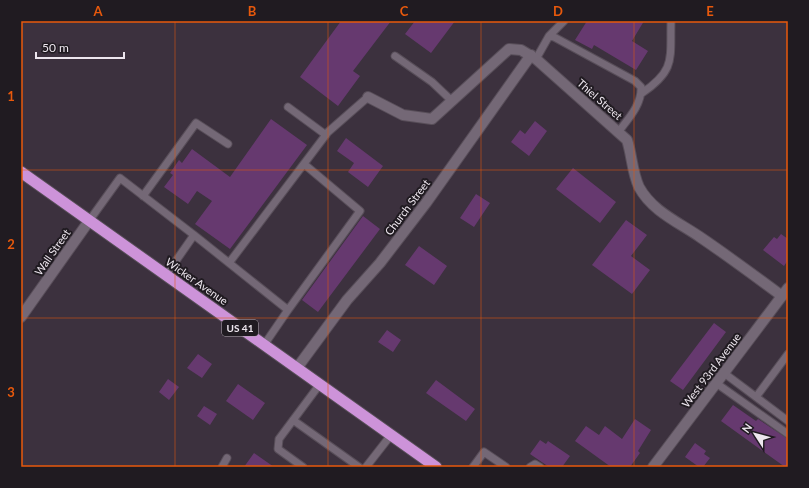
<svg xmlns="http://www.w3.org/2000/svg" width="809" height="488" font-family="Lato,sans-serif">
<rect width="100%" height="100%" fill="#3c313e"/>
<path fill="#66396f" d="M341 21H391L353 71 360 76 338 106 300 77Z
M415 21H455L431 53 405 34Z
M587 21H644L632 41 648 51 636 70 594 45 592 49 575 40Z
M271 119 307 145 230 249 195 224 212 201 197 191 188 204 164 187 173 175 170 173 179 160 182 163 192 149 230 177Z
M535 121 547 131 529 156 511 142 520 130 525 134Z
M346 138 383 166 368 187 348 172 354 163 337 151Z
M573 168 616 202 600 223 556 189Z
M476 194 490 203 474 227 460 218Z
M363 216 380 229 318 312 302 300Z
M626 220 647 235 631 256 650 270 632 294 592 265Z
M781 234 788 239V260L784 266 763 250 774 237 777 239Z
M419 246 447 266 434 285 405 265Z
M714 323 726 332 683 390 670 381Z
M387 330 401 340 393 352 378 342Z
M198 354 212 364 202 378 187 368Z
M168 379 179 387 169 400 159 392Z
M436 380 475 409 466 421 426 393Z
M238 384 265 403 253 420 226 401Z
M733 405 756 421 758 419 788 439V467H785L721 421Z
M204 406 217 414 210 425 197 416Z
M635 419 651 430 638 451 640 453 630 467H611L575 441 586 426 599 435 605 426 622 439Z
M540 440 546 444 548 441 570 456 562 467H549L530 454Z
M695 443 706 451 704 454 710 458 703 467H699L685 457Z
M254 453 274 467H244Z"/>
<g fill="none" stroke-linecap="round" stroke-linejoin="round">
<defs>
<path id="service" d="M549 36 564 21
M395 56 432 82 452 101
M536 59 549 36 554 37 635 81 641 87C642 104 629 118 619 131
M642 93C676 70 670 59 671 21
M288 107 326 135
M143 196 196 123 228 144
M89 221 120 178 194 235
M229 263 328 132 368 97
M166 275 194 235 288 310 264 345
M288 310 360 211 304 164
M724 373 788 421
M716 383 788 434
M756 397 788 354
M293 420 359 467
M222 467 227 458
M303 467 278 449 279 439 320 384
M366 467 391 435
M473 467 484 452 506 467
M530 467 535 464 540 467"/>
<path id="minor" d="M368 97 403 115 432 119 509 49 521 50 536 59 627 140C632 155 632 172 639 187 652 211 678 222 700 237 728 256 755 276 782 296
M21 317 89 221
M297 368 347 300 380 263 426 203 531 55"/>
<path id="tertiary" d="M653 467 788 288"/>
<path id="trunk" d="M21 172 436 467"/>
</defs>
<use href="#service" stroke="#584e59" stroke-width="9"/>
<use href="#minor" stroke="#584e59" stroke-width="12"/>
<use href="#tertiary" stroke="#584e59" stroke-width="12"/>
<use href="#trunk" stroke="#584e59" stroke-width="13"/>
<use href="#service" stroke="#746876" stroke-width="7"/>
<use href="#minor" stroke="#746876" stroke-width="10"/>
<use href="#tertiary" stroke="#746876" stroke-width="10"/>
<use href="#trunk" stroke="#cd93d9" stroke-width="11"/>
</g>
<path fill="none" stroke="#e8590c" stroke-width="1" stroke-opacity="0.55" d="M175 21V467M328 21V467M481 21V467M634 21V467M21 170H788M21 318H788"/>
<g text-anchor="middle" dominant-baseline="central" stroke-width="4" stroke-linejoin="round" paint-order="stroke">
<rect fill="#201b21" stroke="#b0a9b0" stroke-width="1" x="222" y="320" width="36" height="16" rx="3"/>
<g font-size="10" font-weight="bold" fill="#ede6ee">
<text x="240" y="328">US 41</text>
</g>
<g font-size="11" fill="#ede6ee" stroke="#201b21">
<text transform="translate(600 99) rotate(41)">Thiel Street</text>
<text transform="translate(407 207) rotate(-53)">Church Street</text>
<text transform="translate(52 252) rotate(-55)">Wall Street</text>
<text transform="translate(197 281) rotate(35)">Wicker Avenue</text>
<text transform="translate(711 370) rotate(-53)">West 93rd Avenue</text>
</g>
</g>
<rect width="809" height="488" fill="none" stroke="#201b21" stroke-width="44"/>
<g transform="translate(755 434) rotate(306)" stroke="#201b21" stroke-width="3" paint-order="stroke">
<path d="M0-3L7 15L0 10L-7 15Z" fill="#ede6ee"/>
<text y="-6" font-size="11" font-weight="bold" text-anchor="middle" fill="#ede6ee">N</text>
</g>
<path d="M36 52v6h88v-6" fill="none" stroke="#ede6ee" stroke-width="2"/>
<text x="42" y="52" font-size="12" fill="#ede6ee" stroke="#201b21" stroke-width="3" paint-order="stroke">50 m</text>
<rect x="22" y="22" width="765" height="444" fill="none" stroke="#e8590c" stroke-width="1.5"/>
<g font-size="13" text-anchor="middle" font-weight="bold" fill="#e8590c">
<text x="98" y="16">A</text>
<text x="252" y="16">B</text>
<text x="404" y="16">C</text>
<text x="558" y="16">D</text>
<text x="710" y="16">E</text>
<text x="11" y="101">1</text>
<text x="11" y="249">2</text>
<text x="11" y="397">3</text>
</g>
</svg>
